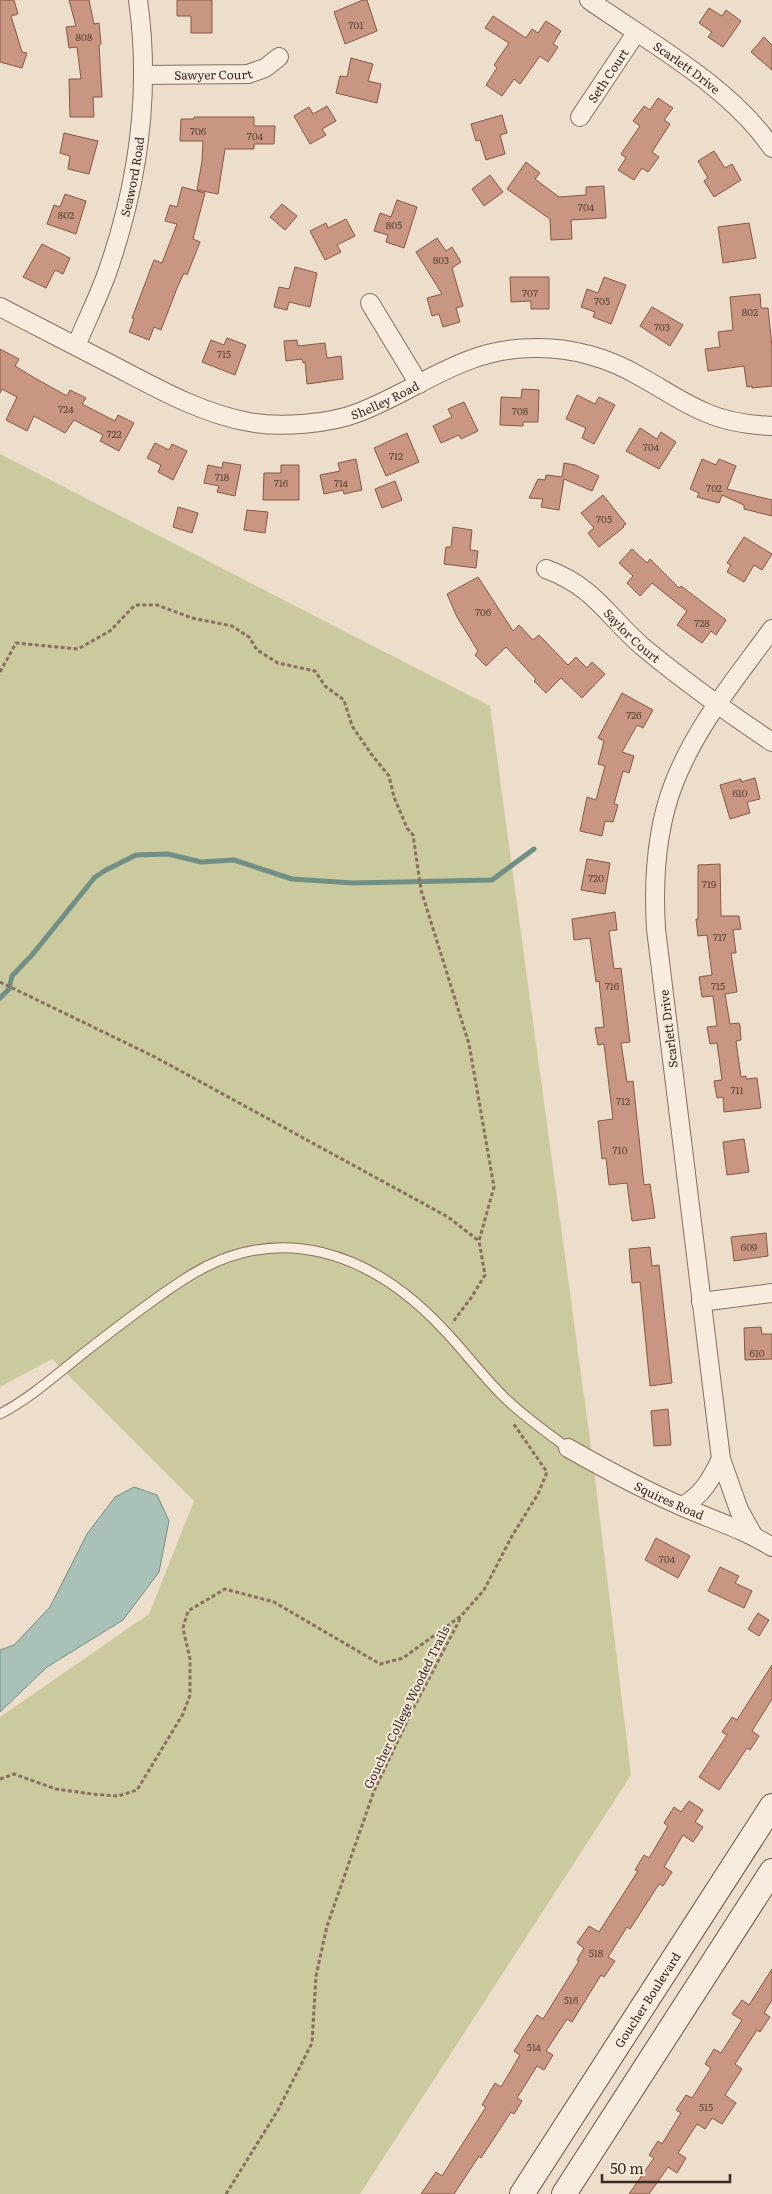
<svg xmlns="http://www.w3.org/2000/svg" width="772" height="2194" font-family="Literata,serif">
<rect width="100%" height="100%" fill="#ecdeca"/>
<path fill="#caca9e" d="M0 454 490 706 593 1462 631 1775 360 2194H0V1717L149 1614 194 1501 52 1359 0 1387Z"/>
<path fill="#aac1b7" stroke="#718f84" d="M134 1487 157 1495 169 1521 159 1572 123 1620 47 1667 0 1712V1650L14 1645 50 1607 87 1534 115 1497Z"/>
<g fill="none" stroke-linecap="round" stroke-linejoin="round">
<path stroke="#718f84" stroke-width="5" d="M0 998 9 989 12 976 32 955 95 877 106 870 136 855 168 854 201 862 234 860 292 879 353 883 492 880 534 849"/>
</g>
<path fill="#c89682" stroke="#865846" d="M0 0H14L18 14 11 16 22 52 27 53 22 68 0 62Z
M69 0H89L94 24 99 23 101 44 99 45 102 97H93L94 117H70L69 79H81L77 47 69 48 66 27 76 26Z
M177 0H212V33H191V16H177Z
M363 0H367L377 31 345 44 334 12Z
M709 8 722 16 726 10 741 21 723 47 708 37 712 32 699 23Z
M493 16 526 38 532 29 538 33 546 21 561 31 553 44 558 47 548 62 540 56 520 84 514 79 502 96 486 85 497 68 494 65 509 43 485 28Z
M764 37 772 45V70L751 52Z
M351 58 373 64 368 81 381 84 377 103 336 93 340 76 347 77Z
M658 98 673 108 664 120 670 124 652 152 659 157 648 172 642 168 634 180 618 170 626 158 621 154 640 126 633 121 644 106 650 110Z
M327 106 336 121 322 129 326 135 310 144 294 116 309 107 313 114Z
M502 115 507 133 500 135 505 154 486 160 480 140 476 141 471 124Z
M194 117H254V126H275L274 144H254V149H225L218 194 197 190 202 161 203 141H180L181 119H194Z
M64 133 98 141 89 174 68 169 70 156 60 153Z
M714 151 725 168 732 164 741 180 714 197 704 181 708 178 698 161Z
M526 162 540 173 535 179 559 197 586 195V187L604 186 606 218 571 220 572 239 551 240 550 219 507 189Z
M490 175 503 192 484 206 472 189Z
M182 187 205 193 193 239 200 242 187 275 184 273 177 288 161 330 154 327 149 340 129 332 134 319 132 318 154 260 162 263 177 224 165 221 170 205 177 207Z
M65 194 86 201 76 234 47 224 54 205 60 207Z
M397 200 417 207 404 248 386 242 388 235 374 231 380 213 391 217Z
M282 204 297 216 285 230 270 217Z
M346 219 355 236 337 245 341 252 325 260 310 231 326 223 328 228Z
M749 223 756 258 723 263 718 227Z
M437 238 446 251 452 247 461 262 452 268 463 306 456 308 460 322 443 327 439 314 432 316 427 298 442 294 416 252Z
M42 244 70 258 63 274 55 270 46 288 23 277Z
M295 267 317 273 310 307 289 302 287 310 274 307 279 287 289 289Z
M510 277H549V309H531V301L511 302Z
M604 277 626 285 611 324 593 317 595 312 581 307 587 289 598 293Z
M760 294 761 308H768L772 347V386L752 388V386L747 387 744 366 708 371 705 349 720 347 718 332 733 330 730 297Z
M652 307 683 325 670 346 640 326Z
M227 338 246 345 235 375 202 362 211 340 224 345Z
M297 340 298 346 325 343 327 358 341 356 343 379 307 384 305 362 303 363 302 359 286 361 284 341Z
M0 349 19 359 15 366 33 377 67 396 70 390 86 398 82 404 115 421 118 415 134 423 119 451 100 441 103 435 74 420 65 433 34 416 27 431 6 420 17 397 2 389 0 393Z
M522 389 539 390 538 422H523V426L500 425 501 397 521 398Z
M577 395 595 404 599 397 615 405 594 444 582 438 586 428 566 419Z
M464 402 478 431 461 439 459 435 441 443 433 426 452 417 448 409Z
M640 428 657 439 661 432 676 442 659 469 626 451Z
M407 433 419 462 386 476 374 448Z
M155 443 169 450 172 444 187 451 173 480 158 472 161 465 147 458Z
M356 459 362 490 344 494 343 490 324 494 320 475 340 471 338 463Z
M702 459 716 465 719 459 736 466 727 489 772 500V516L744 509V505L722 495 719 503 697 497 699 493 690 489Z
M223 462 241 465 235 496 217 492 219 486 204 483 208 465 222 468Z
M564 463 575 465 599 476 592 491 564 479 559 510 541 507 543 499 529 498 538 479 545 480 546 475 562 477Z
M281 465H299V500H263L264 473H281Z
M395 481 402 500 382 508 375 489Z
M603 495 626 524 623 526 624 527 599 547 588 533 594 528 581 513Z
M178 507 198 513 192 533 173 527Z
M247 510 268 512 265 533 244 530Z
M453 527 472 530 470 550 478 551 476 568 444 564 446 547H451Z
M744 537 772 554 762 570 754 565 744 582 727 572 731 565 727 563Z
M632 549 647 563 650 559 679 588 681 586 726 620 716 635 711 631 702 643 677 625 687 611 652 583 640 596 627 583 633 576 619 563Z
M478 577 513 631 519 625 533 640 539 635 568 665 576 657 587 668 592 662 605 674 582 698 561 678 546 693 534 681 536 679 506 647 486 666 475 655 478 651 457 617 447 594Z
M622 693 653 710 643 728 637 725 622 752 634 756 629 773 623 771 614 804 618 805 613 822 605 821 602 836 580 831 587 797 596 800 605 766 598 764 604 741 598 738Z
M755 778 760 799 747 802 750 813 730 819 720 785 741 779V782Z
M587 859 610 863 605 894 581 890Z
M720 864 721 916H739L741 929 733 930 736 953H731L737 992 725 994 730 1024 739 1023 740 1026 741 1040 736 1041 741 1077 746 1076V1079L757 1078 761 1108 724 1112 723 1097 717 1098 714 1081 722 1080 717 1043 710 1044 707 1027 717 1026 713 996 702 997 699 977 712 975 707 935 698 936 696 919H698V865Z
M615 912 617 930 609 931 614 969 621 968 630 1042 621 1043 627 1082 633 1081 644 1185 650 1184 655 1218 632 1221 627 1183 609 1185 606 1158 602 1159 598 1121 613 1119 604 1044 598 1045 595 1028 604 1027 599 981 596 982 590 938 574 940 572 919Z
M744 1139 749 1172 727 1175 723 1142Z
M766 1233 768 1256 734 1261 731 1237Z
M650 1247 652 1266 659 1265 672 1383 650 1386 640 1282 632 1283 629 1249Z
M761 1327 762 1334H772V1359L745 1360 744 1328Z
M668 1409 671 1445 654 1446 651 1411Z
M656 1538 690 1556 678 1578 645 1560Z
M720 1567 739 1576 735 1583 752 1591 744 1608 708 1591Z
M758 1613 769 1620 759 1636 748 1629Z
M772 1665V1699L752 1731 759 1736 750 1750 747 1748 719 1790 699 1777 727 1735 722 1732 732 1717 737 1720Z
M689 1801 703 1810 695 1822 703 1827 693 1842 683 1835 664 1867 672 1872 663 1886 659 1884 630 1929 627 1927 608 1957 615 1961 604 1977 601 1975 572 2022 567 2019 546 2051 553 2055 544 2070 537 2066 517 2098 522 2101 514 2114 511 2112 481 2158 479 2156 454 2194H421L436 2172 442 2176 486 2107 482 2105 495 2083 501 2087 520 2055 514 2051 537 2015 543 2019 579 1961 577 1960 584 1948 577 1943 589 1926 599 1932 638 1871 635 1870 644 1855 649 1858 668 1826 664 1823 674 1807 681 1812Z
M772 1969V2000L764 2013 770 2017 760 2032 757 2030 735 2064 742 2069 725 2095 736 2103 722 2124 712 2118 705 2129 697 2124 678 2153 686 2158 677 2173 668 2167 649 2194H629L654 2158 649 2155 658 2141 662 2144 681 2113 676 2110 686 2095 692 2098 711 2068 705 2064 714 2049 721 2053 742 2020 732 2014 742 2000 749 2005Z"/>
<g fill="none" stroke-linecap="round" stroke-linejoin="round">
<defs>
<path id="lane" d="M0 1414C32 1397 57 1374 85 1352 117 1327 149 1302 183 1280 278 1217 373 1253 445 1331 466 1353 484 1378 506 1399 525 1417 547 1433 568 1448"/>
<g id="street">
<path id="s1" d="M589 0C650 43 730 86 772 148"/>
<path id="s2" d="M143 75 248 74 265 68 279 57"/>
<path id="s3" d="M580 117 636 33"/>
<path d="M370 303 419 384"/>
<path id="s4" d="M0 307C41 328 81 349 122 370 162 391 204 414 249 422 280 428 330 424 360 412 421 388 464 348 534 348 571 347 609 358 641 377 663 389 684 404 707 413 727 422 750 425 772 426"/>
<path id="s5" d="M76 346C86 322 98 298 107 273 138 185 151 92 138 0"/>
<path id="s6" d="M546 569C595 587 607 616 643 647 684 681 727 712 772 742"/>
<path d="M701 1302 772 1293"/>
<path id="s7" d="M568 1448C605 1469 642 1489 681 1506 712 1520 744 1529 772 1547"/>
<path d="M682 1506C702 1496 711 1479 721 1459"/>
<path d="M753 1535 739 1510 721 1459 656 929C653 879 656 829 674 783 696 726 737 677 772 629"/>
</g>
<g id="secondary">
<path id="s8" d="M522 2194 772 1806"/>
<path d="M564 2194 772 1871"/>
</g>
</defs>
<use href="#lane" stroke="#88705f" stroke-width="11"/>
<use href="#street" stroke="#88705f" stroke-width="20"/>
<use href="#secondary" stroke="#6a5142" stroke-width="26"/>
<path stroke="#88705f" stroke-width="3" stroke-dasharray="4 2.5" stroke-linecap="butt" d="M0 672 16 643 78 649 110 631 135 605H157L192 618 232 626 249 637 257 650 278 663 315 671 325 686 344 700 352 726 372 755 389 776 394 797 407 828 413 835 421 890 469 1044 494 1187 479 1241 485 1275 471 1298 452 1323
M0 982 155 1057 448 1217 479 1241
M0 1779 14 1774 56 1789 92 1794 118 1796 137 1790 183 1714 190 1695V1659L183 1628 188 1611 225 1589 274 1602 380 1664 403 1658 461 1616 484 1590 512 1536 538 1494 547 1472 513 1423
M226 2194 278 2110 312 2043 316 1976 327 1926 374 1791 412 1711 461 1617"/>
<use href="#lane" stroke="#f7ecdd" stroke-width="9"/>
<use href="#street" stroke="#f7ecdd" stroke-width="18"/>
<use href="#secondary" stroke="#f7ecdd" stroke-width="24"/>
</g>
<g text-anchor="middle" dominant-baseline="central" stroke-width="4" stroke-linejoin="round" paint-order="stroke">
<g font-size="10" fill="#5e453a">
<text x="356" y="24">701</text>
<text x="84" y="36">808</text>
<text x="198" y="130">706</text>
<text x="255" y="135">704</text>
<text x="586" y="206">704</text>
<text x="66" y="214">802</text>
<text x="394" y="224">805</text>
<text x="441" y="259">803</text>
<text x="530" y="292">707</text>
<text x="602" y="300">705</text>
<text x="750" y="311">802</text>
<text x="662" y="326">703</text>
<text x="224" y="353">715</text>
<text x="66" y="408">724</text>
<text x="520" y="410">708</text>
<text x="114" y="433">722</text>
<text x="651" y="446">704</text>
<text x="396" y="455">712</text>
<text x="222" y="476">718</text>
<text x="281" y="482">716</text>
<text x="341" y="482">714</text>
<text x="714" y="487">702</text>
<text x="604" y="518">705</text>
<text x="483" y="611">706</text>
<text x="702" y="622">728</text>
<text x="634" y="714">726</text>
<text x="740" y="792">610</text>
<text x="596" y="877">720</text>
<text x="709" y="883">719</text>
<text x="720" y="936">717</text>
<text x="612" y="985">716</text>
<text x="718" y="985">715</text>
<text x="737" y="1089">711</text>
<text x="623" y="1100">712</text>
<text x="620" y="1149">710</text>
<text x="749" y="1246">609</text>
<text x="757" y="1352">610</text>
<text x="667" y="1558">704</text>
<text x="596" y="1952">518</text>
<text x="571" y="1999">516</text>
<text x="534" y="2046">514</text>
<text x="706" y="2106">515</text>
</g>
<g font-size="12" fill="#3a2a22" stroke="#f4e9d9">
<text stroke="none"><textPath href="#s1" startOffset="119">Scarlett Drive</textPath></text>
<text stroke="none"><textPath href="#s2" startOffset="70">Sawyer Court</textPath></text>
<text stroke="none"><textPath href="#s3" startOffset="50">Seth Court</textPath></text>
<text stroke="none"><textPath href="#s5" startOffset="179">Seaword Road</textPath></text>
<text stroke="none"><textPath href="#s4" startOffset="415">Shelley Road</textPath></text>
<text stroke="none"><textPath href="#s6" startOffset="110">Saylor Court</textPath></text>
<text transform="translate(668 1029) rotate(-97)">Scarlett Drive</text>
<text stroke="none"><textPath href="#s7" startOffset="114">Squires Road</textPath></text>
<text transform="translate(406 1707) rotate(-64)">Goucher College Wooded Trails</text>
<text stroke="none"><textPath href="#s8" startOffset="231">Goucher Boulevard</textPath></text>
</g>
</g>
<path d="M602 2174v8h128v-8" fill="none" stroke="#3a2a22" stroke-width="2.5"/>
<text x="610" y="2174" font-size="15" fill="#3a2a22" stroke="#f4e9d9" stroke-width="4" paint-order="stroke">50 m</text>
</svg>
